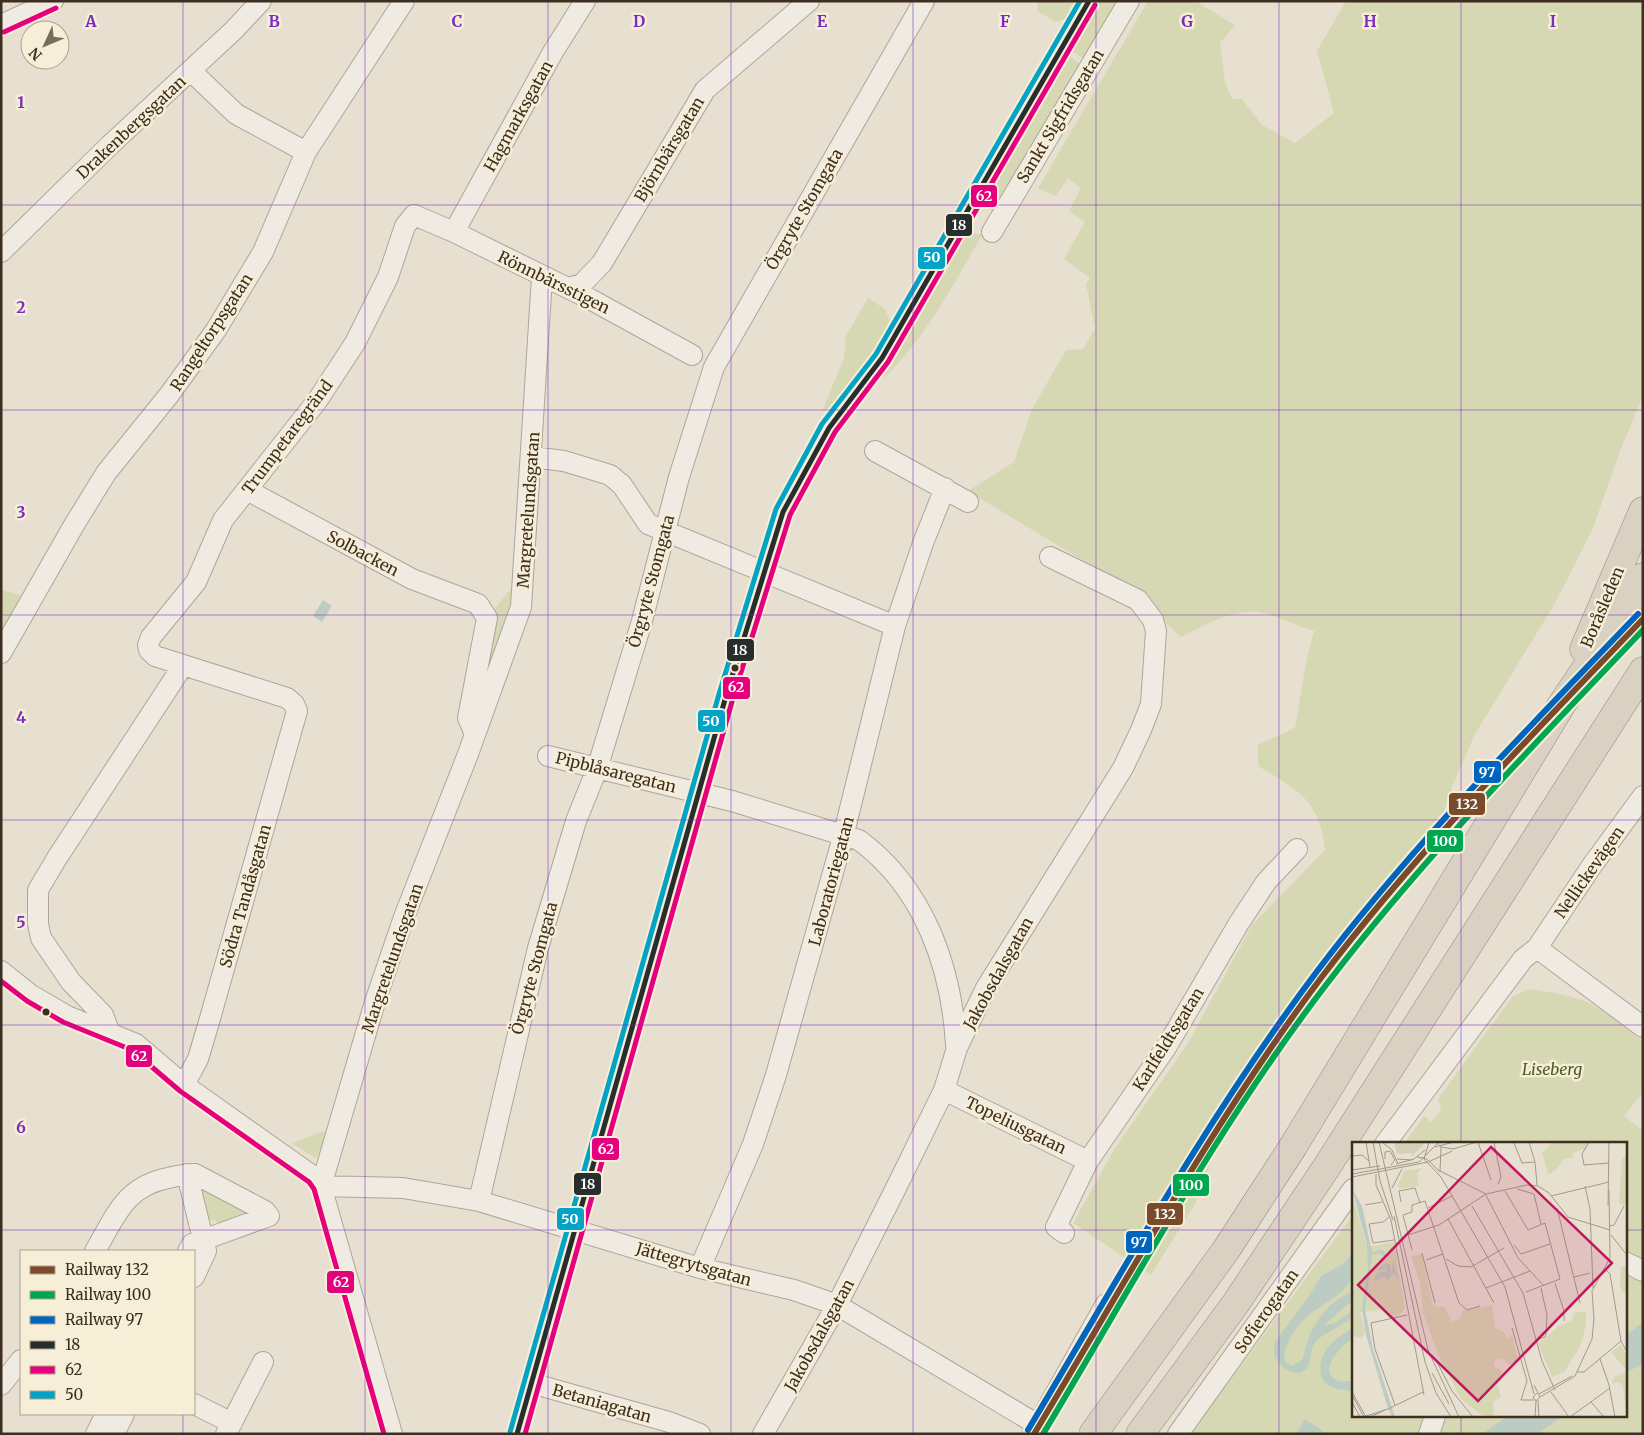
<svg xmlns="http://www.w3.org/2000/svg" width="1644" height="1435" font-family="Merriweather,serif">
<rect width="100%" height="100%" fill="#e7e0d1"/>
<path fill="#d6d7b3" d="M1038 1H1078L1065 19 1056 22 1037 11Z
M1099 1H1117L1083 58 1070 51Z
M1148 1H1195L1235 25 1220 43 1225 82 1232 99H1242L1262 125 1295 143 1334 113 1317 51 1346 1H1643V396L1620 451 1593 528 1554 605 1475 734 1452 787 1428 861 1265 1060 1226 1124 1195 1204 1151 1275 1073 1223 1115 1148 1188 1043 1252 925 1325 850C1320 800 1298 790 1258 766V745L1295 728 1306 663 1314 631C1298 626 1280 617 1263 613 1234 607 1206 625 1181 637L1130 589 968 491 1014 462 1032 409 1066 350 1083 349 1095 329 1086 284 1090 278 1064 259 1085 222 1069 211 1081 188 1068 178 1056 196 1038 188Z
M1069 55 1080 64 993 211C987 209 985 205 985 198Z
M974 233 982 235C953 285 927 336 885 377L882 376 962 240Z
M868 298 885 309 890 320 862 370 826 411 823 409 844 358 846 336Z
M512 588V612L474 716 495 608Z
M1 590 27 597 1 637Z
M1529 989C1554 993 1582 996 1603 1011 1617 1020 1630 1032 1643 1042V1092L1624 1116 1643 1131V1434H1190L1353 1215V1416H1625V1144H1404L1424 1116 1431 1122 1441 1110 1438 1099 1512 997Z
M324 1131C327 1138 321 1153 315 1158L292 1143Z
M196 1183 256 1213 218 1224 215 1220 204 1219Z"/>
<path fill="#bcccc2" d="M323 600 332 606 322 622 313 616Z
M1353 1253 1352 1280C1332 1307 1307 1305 1290 1339 1286 1347 1283 1352 1285 1362L1293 1366 1303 1359C1307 1332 1325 1301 1353 1292V1300L1324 1325 1335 1323 1353 1310V1317C1341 1327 1319 1334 1313 1346 1310 1353 1311 1362 1307 1369L1300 1373 1291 1372 1283 1368 1274 1355 1275 1342 1309 1296 1321 1276 1343 1264Z
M1643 1322V1364L1625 1373V1336Z
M1353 1327V1337C1344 1345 1315 1370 1338 1381 1342 1383 1347 1380 1353 1381V1391C1348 1390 1342 1390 1337 1389 1316 1384 1317 1362 1328 1347 1334 1340 1345 1333 1353 1327Z
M1508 1416H1563L1537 1434H1482Z
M1305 1419 1323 1431 1322 1434H1296Z"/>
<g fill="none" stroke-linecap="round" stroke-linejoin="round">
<defs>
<path id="minor" d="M1 25 53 1
M191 71 236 114 306 152
M454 232 553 52 585 1
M992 232 1129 1
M1 252 110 145 234 30 261 1
M568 288 582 284 602 263 705 90 809 1
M875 451 968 502
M532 457 564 461 610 475 622 485 648 524 895 626
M247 490 412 579 478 604 487 618 468 718 475 734
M1 653 74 525 106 473 169 395 216 330 263 252 306 152 404 1
M548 756 732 801 859 840C924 888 952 968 956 1046
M1537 948 1643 1027
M1 971 31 995 67 1016 136 1044 184 1085 314 1177 321 1186 392 1434
M110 1033 103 1015 71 982 41 938 38 924V890L57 858 178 673 180 665
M184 1085 198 1059 209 1022 297 711 294 704 287 698 155 656 149 650 148 645 151 637 196 582 223 520 317 401 355 343 388 277 405 226 414 215 454 232 590 299 692 355
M944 1090 1088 1161
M1385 1144 1523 959 1537 948 1591 867 1643 796
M187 1174 206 1251 194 1277
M321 1186 375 1002 404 917 468 754 521 607 542 277
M321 1186 403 1188 479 1201 700 1268 794 1290 837 1305 1038 1425
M479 1201 538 948 576 821 597 769 642 621 679 477 714 367 924 1
M1064 1233 1056 1227 1088 1161 1167 1046 1239 923 1266 882 1297 849
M95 1251C116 1216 124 1187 168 1178 177 1176 185 1174 195 1174L265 1211 269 1216 192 1244 188 1251
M1625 1262 1643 1271
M700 1268 753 1144 776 1075 843 837 895 626 923 543 945 488
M531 1383 669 1422 700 1434
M1 1385 21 1360
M194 1404 232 1423
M96 1434 106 1414
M114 1434 124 1414
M226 1434 263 1362
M517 1434 726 696 783 512 829 428 882 358 1089 1
M763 1434 837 1305 894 1192 944 1090 957 1048 986 988 1123 768 1141 730 1151 704 1156 631 1153 620 1138 600 1050 557
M1033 1434 1106 1304
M1178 1434 1353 1189
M1429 1434 1435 1416"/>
<path id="highway" d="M1584 649 1643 511
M1093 1434 1226 1250 1294 1145 1562 704 1624 612 1643 577
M1140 1434 1236 1303 1326 1168 1643 671"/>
</defs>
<use href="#minor" stroke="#ada599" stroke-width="22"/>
<use href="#highway" stroke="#928b80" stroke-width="29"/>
<use href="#minor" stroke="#efebe3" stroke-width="20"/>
<use href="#highway" stroke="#dad1c2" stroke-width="28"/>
<defs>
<path id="bus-1" d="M517 1434 726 696 783 512 829 428 882 358 1089 1"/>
<path id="bus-2" d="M4 32 56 8
M1 981 27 1001 63 1022 132 1050 180 1091 309 1182 314 1189 384 1434
M525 1434 733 698 790 515 835 432 888 362 1095 5"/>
<path id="bus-3" d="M510 1432 719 694 776 509 822 424 876 354 1080 1"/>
</defs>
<use href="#bus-1" stroke="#f7eed8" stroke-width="9"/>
<use href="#bus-2" stroke="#f7eed8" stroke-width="9"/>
<use href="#bus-3" stroke="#f7eed8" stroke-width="9"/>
<use href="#bus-1" stroke="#282d2d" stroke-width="5"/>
<use href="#bus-2" stroke="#e5007d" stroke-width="5"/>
<use href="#bus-3" stroke="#03a3c5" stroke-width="5"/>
<defs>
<path id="rail-1" d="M1034 1434C1127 1280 1213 1122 1321 978 1418 850 1532 735 1643 619"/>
<path id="rail-2" d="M1043 1434C1135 1281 1220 1122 1329 981 1425 856 1535 744 1643 630"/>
<path id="rail-3" d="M1028 1430C1120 1276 1207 1118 1315 974 1412 845 1527 730 1638 614"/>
</defs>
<use href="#rail-1" stroke="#f7eed8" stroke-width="10"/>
<use href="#rail-2" stroke="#f7eed8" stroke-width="10"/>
<use href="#rail-3" stroke="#f7eed8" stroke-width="10"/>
<use href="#rail-1" stroke="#7a4b2a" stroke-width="6"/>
<use href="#rail-2" stroke="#00a651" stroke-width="6"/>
<use href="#rail-3" stroke="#0065bd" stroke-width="6"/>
</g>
<path fill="none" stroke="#7b2cbf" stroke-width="1" stroke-opacity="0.55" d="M183 1V1251M365 1V1434M548 1V1434M731 1V1434M913 1V1434M1096 1V1434M1279 1V1434M1461 1V1144M1 205H1643M1 410H1643M1 615H1643M1 820H1643M1 1025H1643M1 1230H1353M1625 1230H1643M183 1414V1434M1461 1416V1434"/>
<g fill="#3d2e20" stroke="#f7eed8" stroke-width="2">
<circle cx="735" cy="668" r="4.5"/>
<circle cx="46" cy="1012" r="4.5"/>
</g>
<g text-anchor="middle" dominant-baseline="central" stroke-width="5" stroke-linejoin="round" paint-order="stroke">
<g font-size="16" fill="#3d2e20" stroke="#f7eed8">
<text transform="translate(518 116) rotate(-61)">Hagmarksgatan</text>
<text transform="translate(1060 116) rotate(-59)">Sankt Sigfridsgatan</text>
<text transform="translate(131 127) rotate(-43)">Drakenbergsgatan</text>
<text transform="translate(669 149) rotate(-59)">Björnbärsgatan</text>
<text transform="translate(804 209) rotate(-60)">Örgryte Stomgata</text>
<text transform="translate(554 282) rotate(26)">Rönnbärsstigen</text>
<text transform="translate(211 332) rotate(-57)">Rangeltorpsgatan</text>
<text transform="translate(287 437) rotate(-53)">Trumpetaregränd</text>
<text transform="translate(528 510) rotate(-86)">Margretelundsgatan</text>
<text transform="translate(363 553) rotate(28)">Solbacken</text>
<text transform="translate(651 581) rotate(-75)">Örgryte Stomgata</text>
<text transform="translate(1602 607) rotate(-67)">Boråsleden</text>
<text transform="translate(616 772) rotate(14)">Pipblåsaregatan</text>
<text transform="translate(1589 872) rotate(-55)">Nellickevägen</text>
<text transform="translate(831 881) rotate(-75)">Laboratoriegatan</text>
<text transform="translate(245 896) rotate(-74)">Södra Tandåsgatan</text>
<text transform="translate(392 958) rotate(-71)">Margretelundsgatan</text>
<text transform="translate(534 968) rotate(-75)">Örgryte Stomgata</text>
<text transform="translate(998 973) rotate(-61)">Jakobsdalsgatan</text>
<text transform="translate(1168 1039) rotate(-58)">Karlfeldtsgatan</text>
<text transform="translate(1016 1125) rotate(26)">Topeliusgatan</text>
<text transform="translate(694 1264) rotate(16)">Jättegrytsgatan</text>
<text transform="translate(1266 1311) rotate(-55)">Sofierogatan</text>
<text transform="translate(819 1335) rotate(-61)">Jakobsdalsgatan</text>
<text transform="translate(602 1403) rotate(16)">Betaniagatan</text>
</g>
<g font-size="16" font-style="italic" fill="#4d5a26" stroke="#f7eed8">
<text x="1552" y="1069">Liseberg</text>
</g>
</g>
<g transform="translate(1352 1142)">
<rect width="275" height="275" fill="#e7e0d1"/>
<path d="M198 0H236L233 7 220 11 221 16 212 17 203 29 196 32 190 10 196 6ZM275 14V64L267 61 270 16ZM71 26 65 31 67 44 48 47 46 43 52 29ZM0 52 15 105 42 100 53 167 46 173 35 175 34 167 8 170 13 189 10 196 0 194ZM70 112 81 164 93 165 100 180 108 176 110 169 140 163 143 186 152 190 156 197 160 193 167 220 157 223 152 217 143 218 142 224 149 228 151 236 145 242 149 255 141 260 142 275 130 273 109 257 86 212 71 171 68 141 59 114ZM273 124 275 127V154L268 146 269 125ZM234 169V184L228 204 213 229 200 235 186 202 207 184 220 178 222 171ZM269 203 275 214V275L271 244 267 240 260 242 262 235 275 229 259 210Z" fill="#d6d7b3"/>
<path d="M42 0H74L60 14 59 11 45 12Z" fill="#d1d1b3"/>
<path d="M0 46 10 64 20 110 31 108 35 116 27 111 20 113 13 167 21 207 43 275H40L35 263 14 193 10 167 16 126 15 103ZM41 118 47 141 42 130 36 138 32 135 22 139 25 131 35 129 34 124 29 129 26 126 35 121 38 122 39 133Z" fill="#bcccc2"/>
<path fill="none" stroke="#a3998a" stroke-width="1" d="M14 0 18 25M21 0 28 39 41 78M27 0 76 208 107 275M30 0 40 8 46 22M77 0 72 17 89 35 153 145 182 252M84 0 89 5 88 30M126 0 139 38M142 0 149 35 146 42M177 0 183 20 185 43M237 0 230 12 232 23 257 21M162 1 170 21 183 20M83 5 102 0M89 5 101 7 125 0M0 14 10 13 17 19M65 15 75 17 87 29M33 17V10L38 9 43 18 39 23M45 17 60 18M76 20 100 9M44 22 62 17 73 8M0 28 28 24M86 28 134 52 175 43 186 44 197 51 216 75 258 88M0 32 67 20 87 0M24 32V43L39 78 72 253M0 35 76 20M233 44 238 67 241 146M40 46 50 27M165 47 182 52 189 82M153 49 176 88 193 81 208 137 174 150M134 53 166 116 192 144M199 54 257 40M49 60 47 49 63 46 68 61M13 63 30 60M120 64 171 151 190 219 203 248M256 64 257 0M76 66 100 54M205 66 228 161M42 74 73 220 84 251 99 275M37 75 31 80 17 82 21 101 42 98M96 77 142 161M257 84 262 83 272 64M56 93 87 83 134 52M259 93 275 113M162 103 169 112 198 102M60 108 51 73 60 70V63L73 59 107 161 115 168 128 164M70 111 83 161M94 117 106 124 119 125 152 106M74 118 91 112M254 128 258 132 269 199 275 210M222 135 238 131M203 141 212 169V179M134 146 178 129M160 186 175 239 169 258H182M184 198 193 195 194 192 195 173 189 146M248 217 257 243 263 275M85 220 100 249 121 275M225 230H232L269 199M80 231 97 262M182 243 188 255 184 259 181 255 185 251M0 250 14 275M199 250 217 275M187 252 220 234M0 253 12 275M188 255 223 234 240 197 242 177 240 149 258 116 257 48M186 258 187 275M0 260 8 275M239 260 252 275M43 263 23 207 19 181 55 173M11 275 36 267 71 250M18 275 33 268M183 275 184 259M218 275 258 246"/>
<path fill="#c2185b" fill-opacity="0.15" stroke="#c2185b" stroke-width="2.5" d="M139 5 260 121 126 259 6 143Z"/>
<rect width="275" height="275" fill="none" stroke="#3d2e20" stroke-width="2.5"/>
</g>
<g font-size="16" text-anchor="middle" font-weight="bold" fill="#7b2cbf" stroke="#f7eed8" stroke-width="5" stroke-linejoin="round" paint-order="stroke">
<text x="91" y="27">A</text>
<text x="274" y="27">B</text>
<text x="457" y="27">C</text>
<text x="639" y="27">D</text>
<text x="822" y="27">E</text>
<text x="1005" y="27">F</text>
<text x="1187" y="27">G</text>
<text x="1370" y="27">H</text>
<text x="1553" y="27">I</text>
<text x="21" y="108">1</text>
<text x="21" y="313">2</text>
<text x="21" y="518">3</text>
<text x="21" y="723">4</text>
<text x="21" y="928">5</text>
<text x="21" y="1133">6</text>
</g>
<g stroke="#f7eed8" stroke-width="2">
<rect x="970" y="184" width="28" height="24" rx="5" fill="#e5007d"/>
<rect x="945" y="213" width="28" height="24" rx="5" fill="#282d2d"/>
<rect x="917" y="246" width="29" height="24" rx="5" fill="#03a3c5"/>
<rect x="726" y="638" width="29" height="24" rx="5" fill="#282d2d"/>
<rect x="722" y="676" width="29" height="24" rx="5" fill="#e5007d"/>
<rect x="697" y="709" width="29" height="24" rx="5" fill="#03a3c5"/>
<rect x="1473" y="760" width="29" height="24" rx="5" fill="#0065bd"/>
<rect x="1448" y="792" width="38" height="24" rx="5" fill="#7a4b2a"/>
<rect x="1426" y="829" width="38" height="24" rx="5" fill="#00a651"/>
<rect x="125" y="1044" width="28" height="24" rx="5" fill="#e5007d"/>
<rect x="591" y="1137" width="29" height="24" rx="5" fill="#e5007d"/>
<rect x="573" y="1172" width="29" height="24" rx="5" fill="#282d2d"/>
<rect x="1172" y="1173" width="38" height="24" rx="5" fill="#00a651"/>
<rect x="1146" y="1202" width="38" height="24" rx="5" fill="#7a4b2a"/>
<rect x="556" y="1207" width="29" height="24" rx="5" fill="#03a3c5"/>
<rect x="1125" y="1230" width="28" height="24" rx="5" fill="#0065bd"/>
<rect x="326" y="1270" width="29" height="24" rx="5" fill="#e5007d"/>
</g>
<g font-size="14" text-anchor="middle" font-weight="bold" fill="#fff">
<text x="984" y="201">62</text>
<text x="959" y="230">18</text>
<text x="932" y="262">50</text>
<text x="740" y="655">18</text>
<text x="736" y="692">62</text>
<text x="711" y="726">50</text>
<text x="1487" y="777">97</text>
<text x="1467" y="809">132</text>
<text x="1445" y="846">100</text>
<text x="139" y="1061">62</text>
<text x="606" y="1154">62</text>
<text x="588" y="1189">18</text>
<text x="1191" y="1190">100</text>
<text x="1165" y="1219">132</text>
<text x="570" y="1224">50</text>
<text x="1139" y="1247">97</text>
<text x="341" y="1287">62</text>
</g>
<rect width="1644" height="1435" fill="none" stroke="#3d2e20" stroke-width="5"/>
<rect x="20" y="1250" width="175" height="165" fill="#f7eed8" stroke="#ada18e"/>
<rect x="30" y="1266" width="25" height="8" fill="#7a4b2a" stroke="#ada18e"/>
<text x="65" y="1275" font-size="15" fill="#3d2e20">Railway 132</text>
<rect x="30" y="1291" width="25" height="8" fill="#00a651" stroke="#ada18e"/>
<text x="65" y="1300" font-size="15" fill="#3d2e20">Railway 100</text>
<rect x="30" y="1316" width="25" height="8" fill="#0065bd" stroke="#ada18e"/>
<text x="65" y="1325" font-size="15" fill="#3d2e20">Railway 97</text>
<rect x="30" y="1341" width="25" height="8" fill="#282d2d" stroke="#ada18e"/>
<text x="65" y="1350" font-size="15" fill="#3d2e20">18</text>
<rect x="30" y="1366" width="25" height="8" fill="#e5007d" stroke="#ada18e"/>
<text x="65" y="1375" font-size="15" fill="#3d2e20">62</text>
<rect x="30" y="1391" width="25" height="8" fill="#03a3c5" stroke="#ada18e"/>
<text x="65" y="1400" font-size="15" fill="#3d2e20">50</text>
<g transform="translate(45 45) rotate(226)"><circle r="24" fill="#f7eed8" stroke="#ada18e"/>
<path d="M0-4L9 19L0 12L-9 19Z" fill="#786c5e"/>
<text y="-8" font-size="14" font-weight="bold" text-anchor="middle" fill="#3d2e20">N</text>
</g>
</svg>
